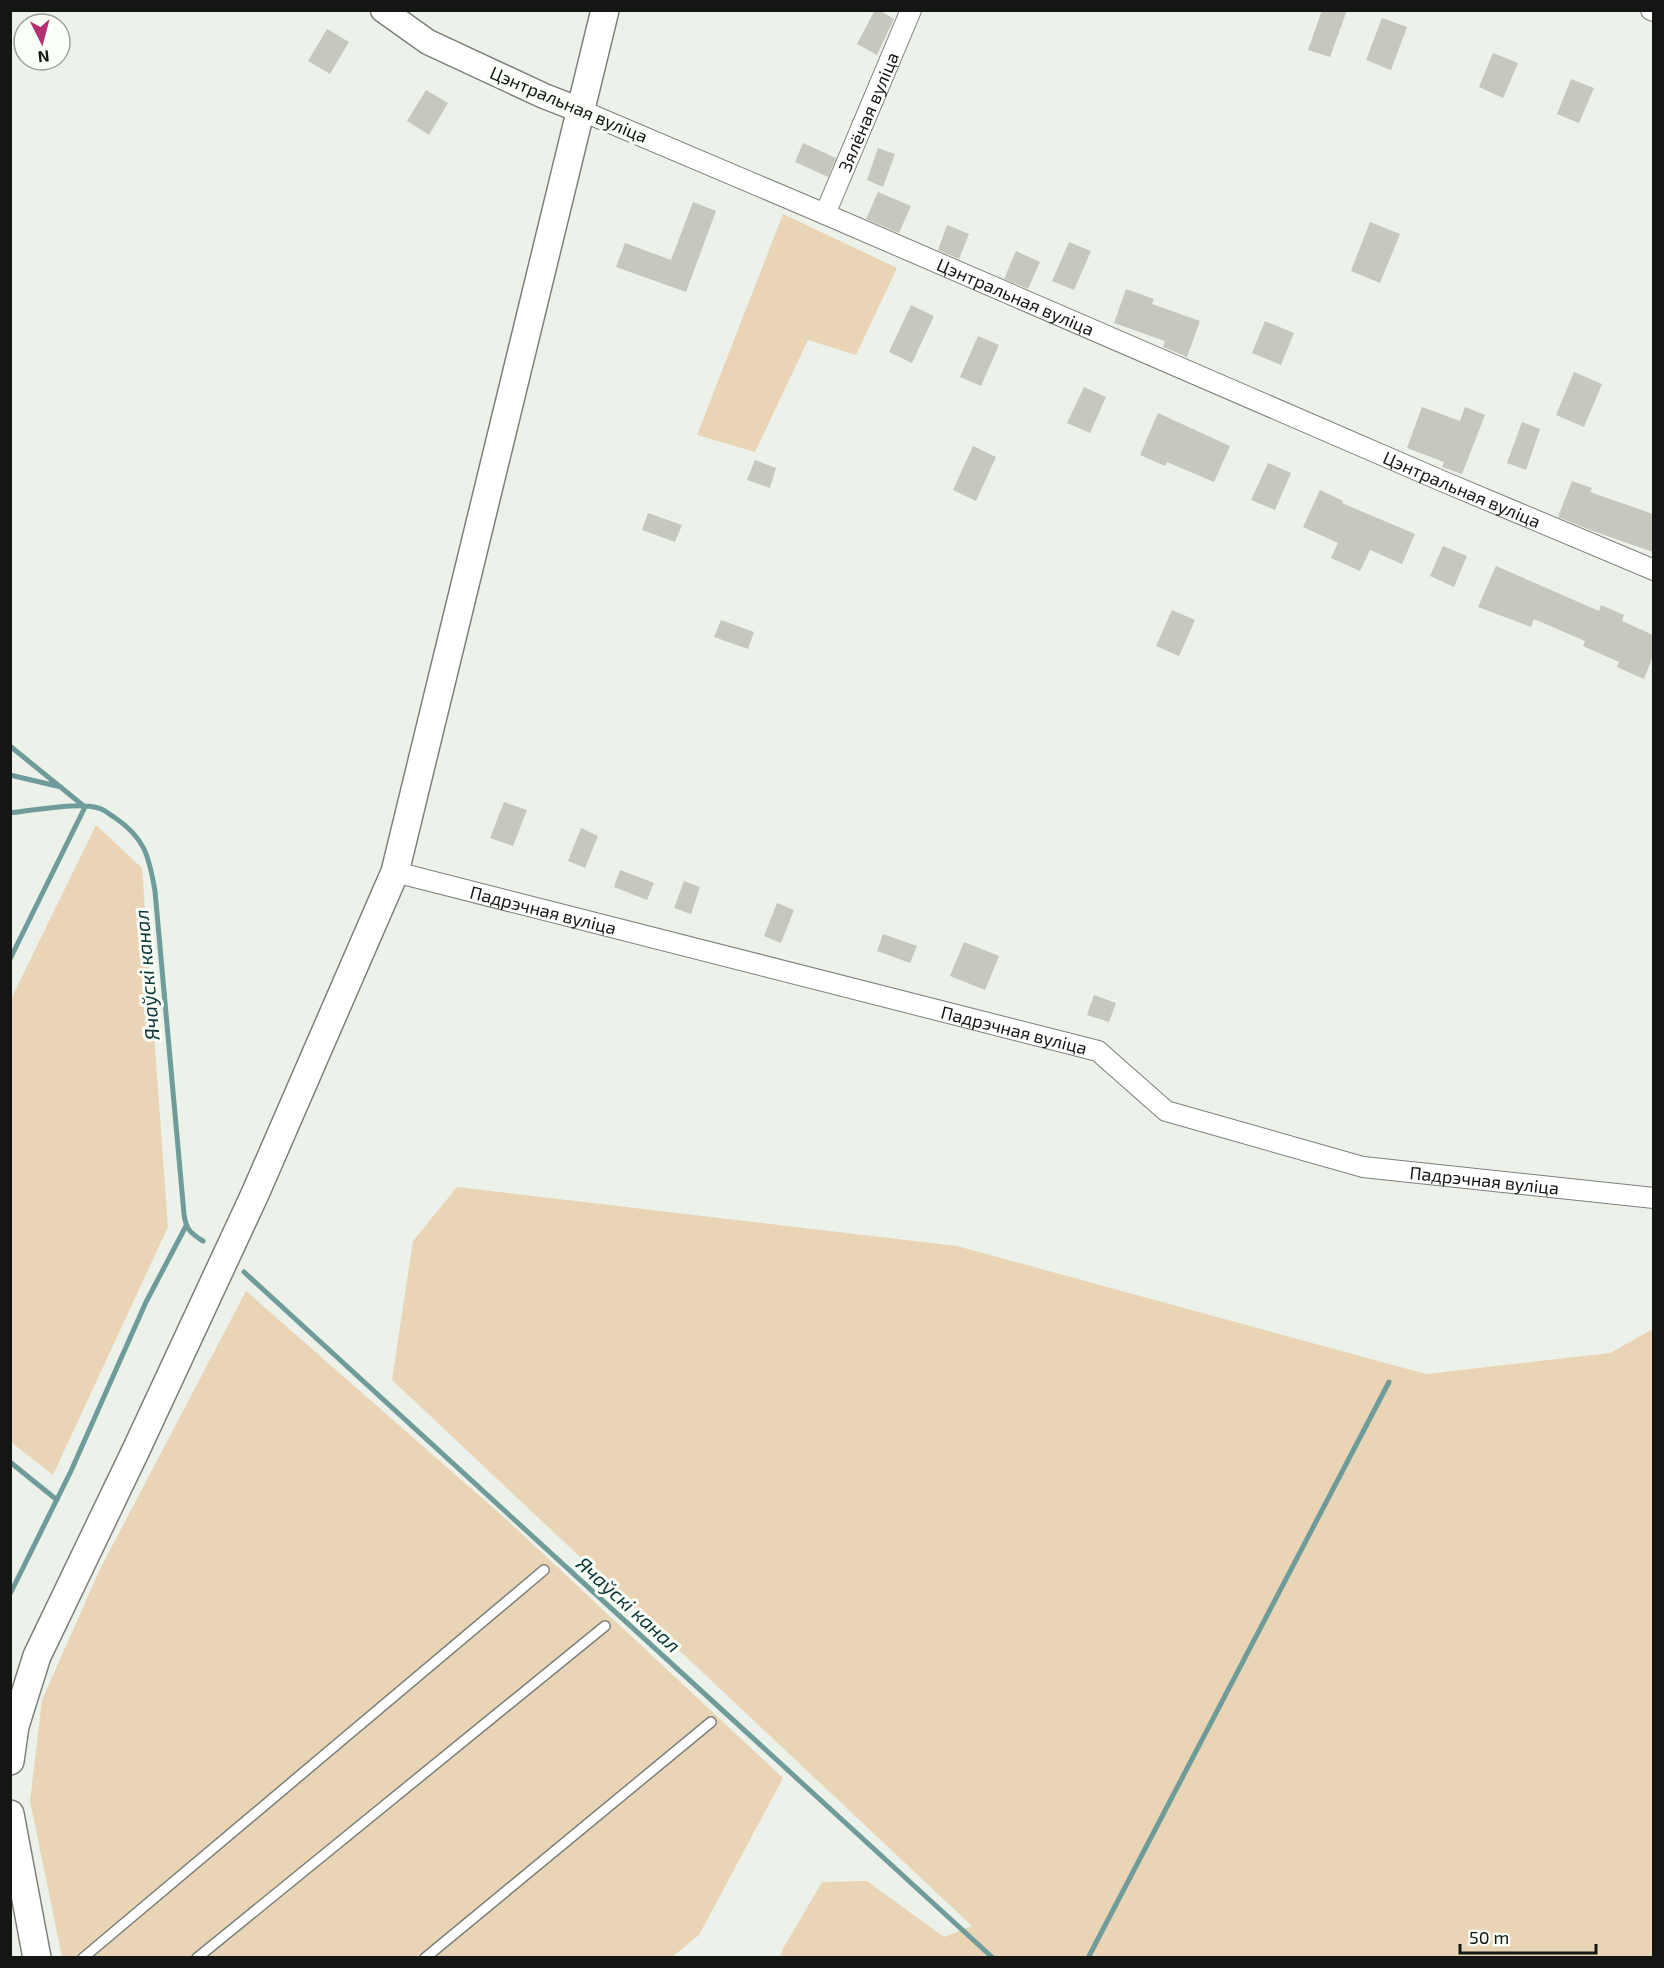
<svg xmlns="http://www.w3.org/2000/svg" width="1664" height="1968" font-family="'Exo 2',sans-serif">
<rect width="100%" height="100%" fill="#ecf2ea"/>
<path fill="#e9d5b5" d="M783 214 897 268 856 355 808 340 755 452 697 435Z
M96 825 142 868 168 1227 53 1475 11 1442V999Z
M457 1187 957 1246 1426 1374 1610 1353 1653 1329V1957H780L784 1947 822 1882 867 1881 944 1937 972 1926 392 1380 413 1241Z
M246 1291 507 1520 783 1778 699 1935 671 1958 62 1957 30 1801 42 1700 100 1569Z"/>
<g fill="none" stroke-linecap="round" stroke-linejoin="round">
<path stroke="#6f9c9a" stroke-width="5" d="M10 746 85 807 10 959
M10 775 61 787
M10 813C34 810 77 802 98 808 104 809 109 814 114 817 145 838 149 856 155 891L184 1214C186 1229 190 1233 203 1241
M244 1272 993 1958
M10 1462 57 1500
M10 1594 71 1471 146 1302 186 1226
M1088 1958 1389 1382"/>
</g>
<path fill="#c6c7be" d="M875 10H879L894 19 877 55 857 44Z
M1322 10H1347L1330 57 1308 50Z
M1382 18 1407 27 1391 70 1366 60Z
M327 29 349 42 330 74 308 61Z
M1493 53 1518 63 1503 98 1479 87Z
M1571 79 1594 88 1579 123 1557 114Z
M426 90 448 103 429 135 407 121Z
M803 143 836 158 828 177 795 162Z
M878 148 895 154 883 187 867 180Z
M878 192 911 206 899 233 866 219Z
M693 202 716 211 686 292 616 267 625 243 671 260Z
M1370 222 1400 234 1380 283 1351 271Z
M947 225 969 234 959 259 938 250Z
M1069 242 1091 251 1074 290 1052 281Z
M1016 251 1040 262 1028 289 1004 279Z
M1126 289 1154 299 1152 304 1200 321 1187 357 1163 347 1165 341 1114 323Z
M911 305 934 316 912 363 889 352Z
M1265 321 1294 333 1281 365 1252 353Z
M978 336 999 345 981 386 960 377Z
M1574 372 1602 384 1584 427 1556 415Z
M1084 387 1106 397 1090 433 1067 423Z
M1422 407 1460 421 1465 407 1485 415 1462 474 1442 467 1444 462 1407 448Z
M1158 413 1230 446 1214 482 1167 462 1165 466 1140 455Z
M1522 422 1540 429 1526 470 1507 463Z
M973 446 996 457 976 501 953 490Z
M755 460 776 468 770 488 747 480Z
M1268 463 1291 473 1275 510 1251 500Z
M1572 481 1592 488 1590 492 1653 514V552L1590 530 1558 517Z
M1320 490 1343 501 1342 503 1415 534 1402 564 1370 550 1360 571 1331 558 1338 543 1303 527Z
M648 513 682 525 675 542 642 530Z
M1443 546 1467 556 1454 587 1430 576Z
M1496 566 1599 611 1601 605 1624 615 1622 621 1653 635V656L1644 679 1617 667 1619 662 1583 646 1585 641 1534 619 1531 627 1478 607Z
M1172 610 1195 620 1179 656 1156 646Z
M721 620 754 632 748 649 714 637Z
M504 802 527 810 513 846 490 838Z
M581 828 598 836 585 868 568 861Z
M620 870 654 883 647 900 614 887Z
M684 881 700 887 691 914 674 908Z
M777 903 794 910 781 943 764 936Z
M883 934 917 946 910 963 877 951Z
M964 942 999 956 985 990 950 976Z
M1094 995 1116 1003 1109 1022 1087 1015Z"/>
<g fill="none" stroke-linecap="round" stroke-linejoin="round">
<defs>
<path id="service" d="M83 1958 544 1570
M197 1958 605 1626
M425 1958 711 1722"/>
<g id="minor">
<path d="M1651 10 1654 11"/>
<path id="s1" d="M580 110 825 214 1442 481 1654 570"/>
<path id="s2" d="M825 214 911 10"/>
<path id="s3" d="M395 872 1098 1051 1166 1111 1363 1167 1654 1198"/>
</g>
<path id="tertiary" d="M383 10 428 42 544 96 580 110"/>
<path id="secondary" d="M10 1761 15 1726 37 1656 136 1450 255 1194 395 872 605 10
M10 1814 37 1958"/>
</defs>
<use href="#service" stroke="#7c8079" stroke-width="12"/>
<use href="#minor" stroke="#7c8079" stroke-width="22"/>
<use href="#tertiary" stroke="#7c8079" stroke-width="27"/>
<use href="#secondary" stroke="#7c8079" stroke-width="30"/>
<use href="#service" stroke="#fff" stroke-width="9"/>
<use href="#minor" stroke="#fff" stroke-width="20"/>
<use href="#tertiary" stroke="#fff" stroke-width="24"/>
<use href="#secondary" stroke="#fff" stroke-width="27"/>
</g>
<g text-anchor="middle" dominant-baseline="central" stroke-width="6" stroke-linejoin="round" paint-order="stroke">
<g font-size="18" fill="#141613" stroke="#fafff8">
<text transform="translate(569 104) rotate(23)">Цэнтральная вуліца</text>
<text stroke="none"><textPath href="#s2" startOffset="111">Зялёная вуліца</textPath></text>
<text stroke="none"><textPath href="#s1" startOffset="474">Цэнтральная вуліца</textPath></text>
<text stroke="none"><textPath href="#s1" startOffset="960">Цэнтральная вуліца</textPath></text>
<text stroke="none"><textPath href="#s3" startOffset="153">Падрэчная вуліца</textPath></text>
<text stroke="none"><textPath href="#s3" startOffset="639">Падрэчная вуліца</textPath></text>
<text stroke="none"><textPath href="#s3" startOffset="1143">Падрэчная вуліца</textPath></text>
</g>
<g font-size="20" font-style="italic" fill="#0a3736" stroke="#fafff8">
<text transform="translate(146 975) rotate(-95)">Ячаўскі канал</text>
<text transform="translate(629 1604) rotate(42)">Ячаўскі канал</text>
</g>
</g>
<rect width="1664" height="1968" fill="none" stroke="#141613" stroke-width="24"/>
<g transform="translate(42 42) rotate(174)"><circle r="28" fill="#fafff8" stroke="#9ea29c" stroke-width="1.5"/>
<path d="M0-4.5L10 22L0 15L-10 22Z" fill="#b52f73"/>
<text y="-9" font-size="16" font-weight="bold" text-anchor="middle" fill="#141613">N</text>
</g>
<path d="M1460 1944v9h136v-9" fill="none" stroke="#141613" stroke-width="3"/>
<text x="1469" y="1944" font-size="18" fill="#141613" stroke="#fafff8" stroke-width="4.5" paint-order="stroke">50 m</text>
</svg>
